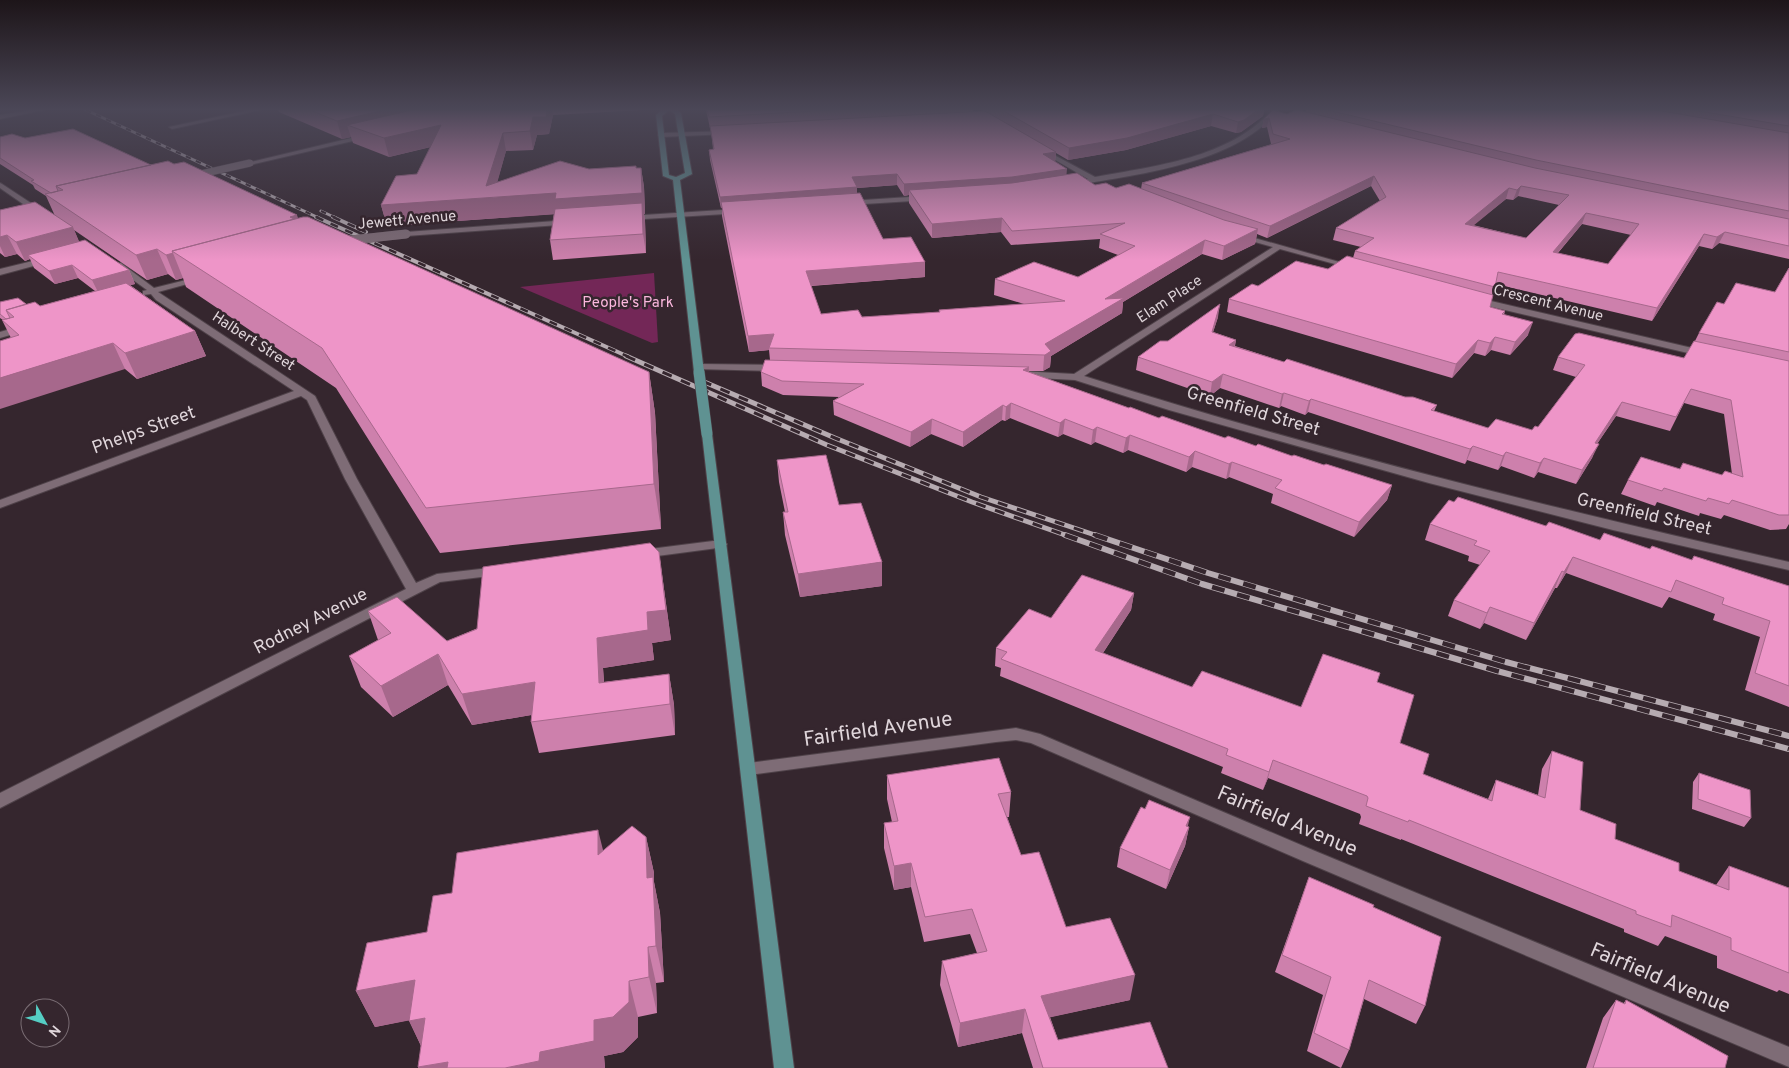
<svg xmlns="http://www.w3.org/2000/svg" width="1789" height="1068" font-family="Overpass,sans-serif">
<rect width="100%" height="100%" fill="#35262e"/>
<path fill="#732757" d="M654 273 658 342 652 343 520 287Z"/>
<g fill="none" stroke-linecap="round" stroke-linejoin="round">
<defs>
<path id="street" d="M31 110H44L0 119V115Z
M249 110H261L172 129 169 127Z
M1272 110H1278C1235 165 1136 174 1072 186L1070 185V183L1088 179 1038 150 1043 149 1095 177C1155 166 1230 158 1272 110Z
M731 131 729 134 661 137 658 135 661 133Z
M368 134 370 137 250 165 247 163Z
M0 183 2 184 46 213 39 215 0 188Z
M925 196 929 198 928 200 848 205 844 203 848 201Z
M738 209 742 211 741 213 628 220 624 218 628 216Z
M569 220H572V224L406 236 402 234 406 232Z
M1237 233 1357 267 1353 269 1280 249 1084 376C1316 450 1552 508 1789 562V570L1613 530 1429 483 1169 410 1075 380 1019 377 1014 374 1019 371 1074 374 1273 247 1237 237Z
M49 257H52V261L0 275V269Z
M115 263H121L154 288 202 276V280L158 292 315 396 357 479 416 583 437 574 498 567 505 571 498 575 440 582 0 808V793L406 589 345 479 307 400 301 396 0 508V500L294 391 156 300 151 294 143 295V291L147 290 115 267Z
M1474 297 1705 351 1710 354 1705 357 1471 302V298Z
M24 325 27 326V330L0 338V332Z
M699 364 779 365 784 368 779 371 696 369V365Z
M721 540 727 544 725 547 642 558 636 554 642 550Z
M1016 728 1040 734 1315 851 1789 1047V1067L1303 861 1031 743 1016 740 996 742 749 775 743 773 741 769 743 765 749 763Z"/>
<path id="primary" d="M662 110H669L662 116 669 175 676 177 685 173 675 114 669 110H677L681 113 692 174 680 180 704 372 699 375 694 372 673 180 663 176 656 115Z
M707 431 712 434 794 1068H774L702 434Z"/>
</defs>
<use href="#street" stroke="#4f4249" stroke-width="2"/>
<use href="#primary" stroke="#4f4249" stroke-width="2"/>
<use href="#street" fill="#7e6c76" fill-rule="evenodd"/>
<use href="#primary" fill="#5f9292" fill-rule="evenodd"/>
<defs>
<path id="rail-far3" d="M86 110 319 218
M321 211 336 218"/>
<path id="rail-far2" d="M316 217 629 357
M333 217 366 232"/>
<path id="rail-far1" d="M626 356 827 445 972 502 1068 536
M702 381 835 438 981 497 1098 536"/>
<path id="rail" d="M1065 535 1202 584 1497 671 1789 749
M1095 535 1208 573 1506 662 1789 736"/>
</defs>
<use href="#rail-far3" stroke="#b6abb1" stroke-width="3"/>
<use href="#rail-far2" stroke="#b6abb1" stroke-width="4"/>
<use href="#rail-far1" stroke="#b6abb1" stroke-width="5"/>
<use href="#rail" stroke="#b6abb1" stroke-width="6"/>
<use href="#rail-far3" stroke="#35262e" stroke-width="2" stroke-dasharray="5.5" stroke-linecap="butt"/>
<use href="#rail-far2" stroke="#35262e" stroke-width="2.5" stroke-dasharray="8" stroke-linecap="butt"/>
<use href="#rail-far1" stroke="#35262e" stroke-width="3" stroke-dasharray="10" stroke-linecap="butt"/>
<use href="#rail" stroke="#35262e" stroke-width="4.5" stroke-dasharray="13" stroke-linecap="butt"/>
<defs>
<path id="street-bridge-far1" d="M192 176 250 163"/>
<path id="street-bridge" d="M342 241 406 234"/>
<path id="primary-bridge" d="M699 372 707 434"/>
</defs>
<use href="#street-bridge-far1" stroke="#4f4249" stroke-width="8" stroke-linecap="butt"/>
<use href="#street-bridge" stroke="#4f4249" stroke-width="9" stroke-linecap="butt"/>
<use href="#primary-bridge" stroke="#4f4249" stroke-width="12" stroke-linecap="butt"/>
<use href="#street-bridge-far1" stroke="#7e6c76" stroke-width="7"/>
<use href="#street-bridge" stroke="#7e6c76" stroke-width="9"/>
<use href="#primary-bridge" stroke="#5f9292" stroke-width="11"/>
</g>
<path fill="#cd80ac" fill-rule="evenodd" d="M278 110H642L553 115 549 134 537 135 533 150 506 151 497 182 589 169 641 168 644 187 645 214H644L645 221 646 253 553 260 550 240 554 214 387 226 381 205 417 174 431 147 389 157 353 143 351 137 342 139 279 112Z
M706 110H973V112L983 111 981 110H1264L1263 116 1241 132 1236 133 1211 126 1126 150 1068 160 1056 153 1055 162 1066 175 1095 185 1116 188 1141 189 1142 183 1273 144H1271L1267 127 1262 128 1264 119 1287 114 1305 112 1306 110H1789V259L1719 243 1712 249 1699 246 1652 321 1495 284 1492 295 1490 307 1505 311 1504 315 1528 335 1510 355 1491 350 1485 356 1474 353 1452 378 1227 312 1229 299 1258 286 1328 269 1353 258 1355 251 1361 247 1333 240 1336 228 1380 201 1371 186 1267 238 1257 234 1255 244 1222 260 1202 254 1123 302 1122 313 1051 356 1050 367 1043 371H1029V372L1129 408 1159 418 1225 438 1292 456 1392 485 1387 500 1354 537 1271 503 1273 494 1229 477 1226 479 1192 467 1186 472 1128 450 1123 453 1095 442 1091 445 1063 434 1058 437 1010 418 1005 421 1002 420 963 447 931 434 910 447 834 415 833 401 839 397 783 395 762 386 761 372 770 360 769 350 749 352 722 216V208H721L710 160 709 150 713 149 711 128H710ZM897 185 904 196 909 195V203L932 238 1001 232 1011 245 1100 239 1099 248 1118 255 1078 277 995 279 994 295 1024 304 939 310V312L862 317 821 314 811 286 925 277 883 239 857 193V188ZM1518 196 1559 205 1526 238 1473 225 1506 199 1513 200ZM1582 224 1631 235 1608 264 1558 253Z
M0 137 25 138 151 165 298 218 649 372 655 413 661 529 440 553 336 388 186 287 183 278 176 280 168 274 147 280 74 230 79 242 129 270 135 284 130 285 195 331 206 356 137 379 125 369 11 338 2 320H3L0 318V302L26 304 40 306 95 291 78 278 55 284 34 268 30 259 25 261 17 254 5 257 0 253V210L55 216 46 196 35 189 33 185 0 164Z
M1789 268V524L1786 529 1770 530 1724 515 1721 519 1700 513 1699 516 1657 502 1655 506 1621 494 1628 480 1680 469 1722 475 1732 474 1724 414 1684 403 1670 431 1616 416 1597 444 1592 458 1576 484 1538 472 1534 478 1501 466 1498 470 1467 460 1465 464 1308 412 1305 415 1281 406 1279 408 1220 388 1210 396 1136 370 1138 357 1168 341 1218 317 1213 332 1236 340 1235 346 1284 362 1405 397 1437 405 1434 411 1488 428 1532 430 1538 427 1576 377 1553 370 1558 357 1684 358 1695 341 1699 333 1724 304 1775 292Z
M777 460 839 505 882 586 800 597 785 535 783 512H785L779 482Z
M1454 502 1600 540 1650 549 1692 560 1789 586V707L1745 690 1760 637 1713 620 1715 614 1669 597 1662 608 1566 573 1557 588H1555L1526 640 1484 623 1480 629 1448 616 1454 600 1480 565 1468 561 1469 556 1425 540 1430 524Z
M659 552 663 582 671 640 652 643 654 660 603 668 604 682 669 674 674 705 675 735 539 753 531 722V715L472 725 448 685 393 717 361 687 349 656 378 640 368 611 447 641Z
M1134 593 1131 610 1103 653 1192 687 1301 707 1377 682 1400 743 1423 774 1488 799 1496 780 1538 795 1542 769 1552 751 1580 810 1615 839 1679 871 1716 885 1729 866 1789 888V994L1779 990 1777 992 1717 968V956L1665 936 1658 946 1624 932V929L1401 839V840L1359 824 1361 817 1360 814 1268 778 1263 790 1221 773 1223 767 1000 676 1001 668 995 666 996 648 1051 618Z
M1699 773 1751 818 1744 827 1692 809 1693 782Z
M887 775 1011 792 1009 817H1007L1021 855 1066 927 1130 1000 1050 1017 1058 1040 1168 1068H1033L1022 1033 958 1047 940 985 942 961 977 953 970 934 924 942 911 887 894 890 884 848V823L892 822 887 799Z
M1188 827H1189L1185 846 1166 889 1117 867 1120 848Z
M646 837 654 873V882L660 913 664 982 656 983 657 1013 638 1017V1037L623 1052 604 1056 605 1068H418L421 1046 409 1020 375 1027 356 991 427 932 452 893 603 851Z
M1309 877 1425 1006 1416 1024 1364 999 1349 1050 1341 1068 1307 1051 1323 995 1275 972Z
M1616 1000 1623 1004 1626 1000 1725 1068H1586L1603 1018Z"/>
<path fill="#a7688c" d="M384 110H464L347 125 351 137 342 139 337 121Z
M547 110H552L553 115 549 134 537 135 533 150 530 131 533 117Z
M1258 110H1264L1263 116 1241 132 1236 133 1238 122Z
M1213 114 1211 126 1126 150 1068 160 1069 148Z
M1269 118 1267 127 1262 128 1264 119Z
M441 125 446 143 389 157 384 138Z
M503 133 506 151 493 198 641 168 644 187 645 214H644L645 221 646 253 643 234 558 214 387 226 381 205 486 186Z
M1056 152 1055 163 1043 154Z
M1067 169 1066 180 909 190V195L904 196V184Z
M897 174V185L857 188V199L721 202 722 208H721L720 197 852 177Z
M1374 176 1371 186 1267 238 1270 226Z
M1521 186 1518 196 1513 200 1517 190Z
M1509 188 1506 199 1462 235 1465 224Z
M1586 213 1582 224 1549 263 1553 252Z
M297 215 305 239 290 217Z
M1002 218 1001 232 932 238V224Z
M73 227 81 246 28 255 30 259 25 261 16 242Z
M1258 229 1255 244 1222 260 1224 246Z
M1725 232 1719 243 1712 249 1717 237Z
M1704 234 1699 246 1652 321 1657 308Z
M7 235 17 254 5 257 0 246V237Z
M1205 240 1202 254 1123 302 1122 313 1051 356 1050 367 1043 371 1045 344 1105 299Z
M157 249 168 274 147 280 136 255Z
M173 253 183 278 176 280 166 255Z
M925 262V277L807 286 806 271Z
M72 265 78 278 55 284 49 271Z
M129 270 135 284 99 294 92 280Z
M1220 304 1218 317 1209 345 1212 332Z
M1533 322 1528 335 1510 355 1515 342Z
M195 331 206 356 137 379 125 353Z
M774 334 769 348V350L749 352 748 336Z
M1495 337 1491 350 1485 356 1490 343Z
M1236 340 1233 352 1229 345Z
M1478 340 1474 353 1452 378 1456 364Z
M113 343 125 369 0 409V378Z
M1029 367 1028 381 1023 370Z
M649 372 655 413 661 529 654 484Z
M1223 374 1220 388 1210 396 1212 382Z
M1284 393 1281 406 1279 408 1282 394Z
M1311 399 1308 412 1305 415 1309 401Z
M1622 402 1616 416 1588 457 1595 443Z
M1011 403 1010 418 1005 421 1006 407Z
M1003 405 1002 420 963 447V432Z
M932 419 931 434 910 447 911 432Z
M1065 419 1063 434 1058 437 1060 423Z
M1097 427 1095 442 1091 445 1093 430Z
M1130 435 1128 450 1123 453 1126 438Z
M1599 444 1592 458 1576 484 1582 470Z
M1473 446 1467 460 1465 464 1470 449Z
M1195 451 1192 467 1186 472 1189 457Z
M1506 452 1501 466 1498 470 1503 456Z
M1544 458 1538 472 1534 478 1540 463Z
M1232 462 1229 477 1226 479 1229 464Z
M1392 485 1387 500 1354 537 1359 522Z
M659 552 663 582 671 640 652 643 654 660 603 668 606 714 599 683 597 638 647 612Z
M1573 557 1566 573 1557 588 1564 572Z
M882 562V586L800 597 798 574Z
M1562 571 1555 588 1526 640 1534 623Z
M1134 593 1131 610 1093 668 1095 650Z
M1490 607 1484 623 1480 629 1487 613Z
M438 654 448 685 393 717 381 686Z
M669 674 674 705 675 735 670 704Z
M535 682 543 713 472 725 462 694Z
M1273 760 1268 778 1263 790Z
M1190 817 1186 834 1189 827 1185 846 1166 889 1170 870 1186 826Z
M598 830 607 866 598 855Z
M646 837 654 873V882L660 913 664 982 656 946 647 878Z
M911 863V887L894 890V866Z
M648 947 656 983 657 1013 649 977Z
M1135 975 1130 1000 1038 1020 1041 996Z
M415 980 432 1016 375 1027 356 991Z
M629 981 638 1017V1037L623 1052 604 1056 605 1068H505L540 1052 594 1020Z
M1025 1009 1022 1033 958 1047 960 1023Z
M425 1018 426 1056 409 1021Z
M448 1062 451 1068H418V1067Z"/>
<path fill="#ee95c8" stroke="#a7688c" fill-rule="evenodd" d="M310 110H384L337 121Z
M412 110H547L546 117H533L530 131 503 133 486 186 560 161 589 169 636 166V168H641L642 193 555 199 556 193 381 205 396 176 417 174 441 125 384 138 347 125Z
M707 110H832L709 117Z
M1002 110H1258L1244 120 1238 122 1213 114 1127 138 1069 148Z
M1273 110 1287 114 1296 110H1298L1535 168 1789 219V246L1725 232 1717 237 1704 234 1657 308 1498 272 1495 287 1355 251 1374 238 1336 228 1386 197 1374 176 1270 226 1142 183 1290 139 1273 134 1269 118 1264 119ZM1521 186 1569 195 1526 238 1465 224 1509 188 1517 190ZM1586 213 1639 224 1608 264 1553 252Z
M1328 110H1656L1789 133V211L1536 160Z
M1693 110H1789V126Z
M985 111 1056 152 1043 154 1067 169 1012 177 904 184 897 174 852 177 857 187 720 197 709 150 714 149 710 126Z
M73 129 151 165 56 186 58 191 51 193 31 181 34 180 0 158V137L12 134 25 138Z
M168 161 174 164 184 162 297 215 290 217 294 219 172 251 173 253 166 255 157 249 136 255 45 194 63 190 56 186Z
M1077 173 1095 185 1106 183 1116 188 1129 184 1224 220 1258 229 1224 246 1205 240 1157 268 1105 299 1124 298 1045 344 1051 351 1045 355 769 348 774 334 748 336 721 202 860 193 883 239 911 237 925 262 806 271 821 314 858 310 862 317 940 312 939 310 1065 301 995 279 1034 262 1078 277 1135 246 1100 234 1125 223 1012 231 1002 218 932 224 909 190 1012 183Z
M35 202 73 227 16 242 7 235 0 237V210Z
M642 203 643 234 550 240 555 209Z
M303 217H308L649 372 654 484 426 508 322 348 172 251Z
M85 240 129 270 92 280 72 265 49 271 28 255Z
M1347 256 1493 295 1490 307 1505 311 1502 314 1533 322 1515 342 1495 337 1490 343 1478 340 1456 364 1229 299 1252 284 1258 286 1296 261 1328 269Z
M1789 268V352L1699 333 1717 302 1724 304 1736 283 1775 292Z
M126 283 195 331 125 353 113 343 0 378V341L19 335 2 320 14 317 6 310 35 302 40 306Z
M18 298 26 304 6 310 10 318 6 319 0 314V302Z
M1220 304 1212 332 1236 340 1229 345 1284 362 1287 359 1405 397H1413L1437 405 1431 410 1488 428 1496 419 1532 430 1535 426 1538 427 1585 365 1558 357 1575 334 1579 333 1684 358 1694 341 1789 361V515H1779L1732 500 1729 504 1708 498 1706 501 1664 488 1662 491 1628 480 1641 457 1680 469 1683 463 1722 475 1725 471 1743 477 1731 400 1691 389 1676 417 1622 402 1595 443 1599 444 1582 470 1544 458 1540 463 1506 452 1503 456 1473 446 1470 449 1311 399 1309 401 1284 393 1282 394 1223 374 1212 382 1138 357 1160 341H1168Z
M765 360 1029 367 1023 370 1129 408 1130 407 1159 418 1162 416 1225 438 1228 436 1256 446 1258 444 1292 456 1294 455 1324 465 1326 464 1392 485 1359 522 1275 488 1282 480 1232 462 1229 464 1195 451 1189 457 1130 435 1126 438 1097 427 1093 430 1065 419 1060 423 1011 403 1006 407 1003 405 963 432 932 419 911 432 833 401 864 384 782 381 761 372Z
M826 455 839 505 861 503 882 562 798 574 783 512H788L777 460Z
M1458 497 1546 526 1549 522 1600 540 1604 533 1650 549 1652 546 1692 560 1694 556 1789 586V686L1755 673 1770 621 1722 604 1724 598 1676 580 1671 592 1573 557 1564 572 1562 571 1534 623 1490 607 1487 613 1454 600 1490 551 1474 545 1477 541 1430 524 1449 500 1454 502Z
M650 543 659 552 666 610 647 612 648 630 597 638 599 683 669 674 670 704 531 722 535 682 462 694 438 654 381 686 349 656 391 633 368 611 397 597 447 641 477 629 483 567Z
M1082 575 1134 593 1095 650 1192 687 1202 671 1301 707 1323 654 1380 673 1377 682 1414 695 1400 743 1429 754 1423 774 1492 801 1496 780 1545 798 1552 751 1583 762 1580 810 1616 824 1615 839 1679 863V871L1729 890V866L1789 888V973L1731 950V938L1672 915 1671 927 1636 914V911L1409 820 1408 822 1366 806 1368 798 1367 796 1273 760 1269 772 1226 755 1228 749 1001 659 1007 652 996 648 1029 609 1051 618Z
M999 758 1011 792 998 794 1021 855 1039 852 1066 927 1110 918 1135 975 1041 996 1058 1040 1150 1022 1168 1068H1043L1025 1009 960 1023 942 961 987 951 972 909 925 917 911 863 894 866 884 823 898 821 887 775Z
M1699 773 1750 790 1751 818 1698 799Z
M1149 800 1190 817 1186 826 1189 827 1170 870 1120 848 1141 807 1145 809Z
M632 826 646 837 647 878 653 877 656 946 648 947 649 977 629 981V1002L613 1017 594 1020V1041L540 1052 539 1061 505 1068H447L448 1062 418 1067 425 1018 409 1021 415 980 356 991 367 943 427 932 433 896 452 893 457 853 598 830V855Z
M1309 877 1374 905 1373 907 1441 937 1425 1006 1369 980 1349 1050 1314 1033 1331 977 1282 955Z
M1616 1000 1625 1004 1626 1000 1728 1056 1725 1068H1593Z"/>
<linearGradient id="sky" x2="0" y2="1"><stop stop-color="#1d1519"/><stop offset="0.42" stop-color="#4b4757"/><stop offset="1" stop-color="#4b4757" stop-opacity="0"/></linearGradient>
<rect width="1789" height="260" fill="url(#sky)"/>
<g text-anchor="middle" dominant-baseline="central" stroke-width="5" stroke-linejoin="round" paint-order="stroke">
<g font-size="15" fill="#dfd5da" stroke="#35262e">
<text transform="translate(407 221) rotate(-5)">Jewett Avenue</text>
<text transform="translate(1170 300) rotate(-33)">Elam Place</text>
<text transform="translate(1548 304) rotate(14)">Crescent Avenue</text>
<text transform="translate(253 342) rotate(33)">Halbert Street</text>
</g>
<g font-size="15" fill="#fbb7dd" stroke="#35262e">
<text x="628" y="303">People's Park</text>
</g>
<g font-size="18" fill="#dfd5da" stroke="#35262e">
<text transform="translate(1253 412) rotate(16)">Greenfield Street</text>
<text transform="translate(144 431) rotate(-20)">Phelps Street</text>
<text transform="translate(1644 515) rotate(13)">Greenfield Street</text>
<text transform="translate(311 622) rotate(-27)">Rodney Avenue</text>
</g>
<g font-size="21" fill="#dfd5da" stroke="#35262e">
<text transform="translate(878 730) rotate(-8)">Fairfield Avenue</text>
<text transform="translate(1287 822) rotate(23)">Fairfield Avenue</text>
<text transform="translate(1660 979) rotate(23)">Fairfield Avenue</text>
</g>
</g>
<g transform="translate(45 1023) rotate(130)"><circle r="24" fill="#35262e" stroke="#796c73"/>
<path d="M0-4L9 19L0 12L-9 19Z" fill="#55cec4"/>
<text y="-8" font-size="14" font-weight="bold" text-anchor="middle" fill="#dfd5da">N</text>
</g>
</svg>
